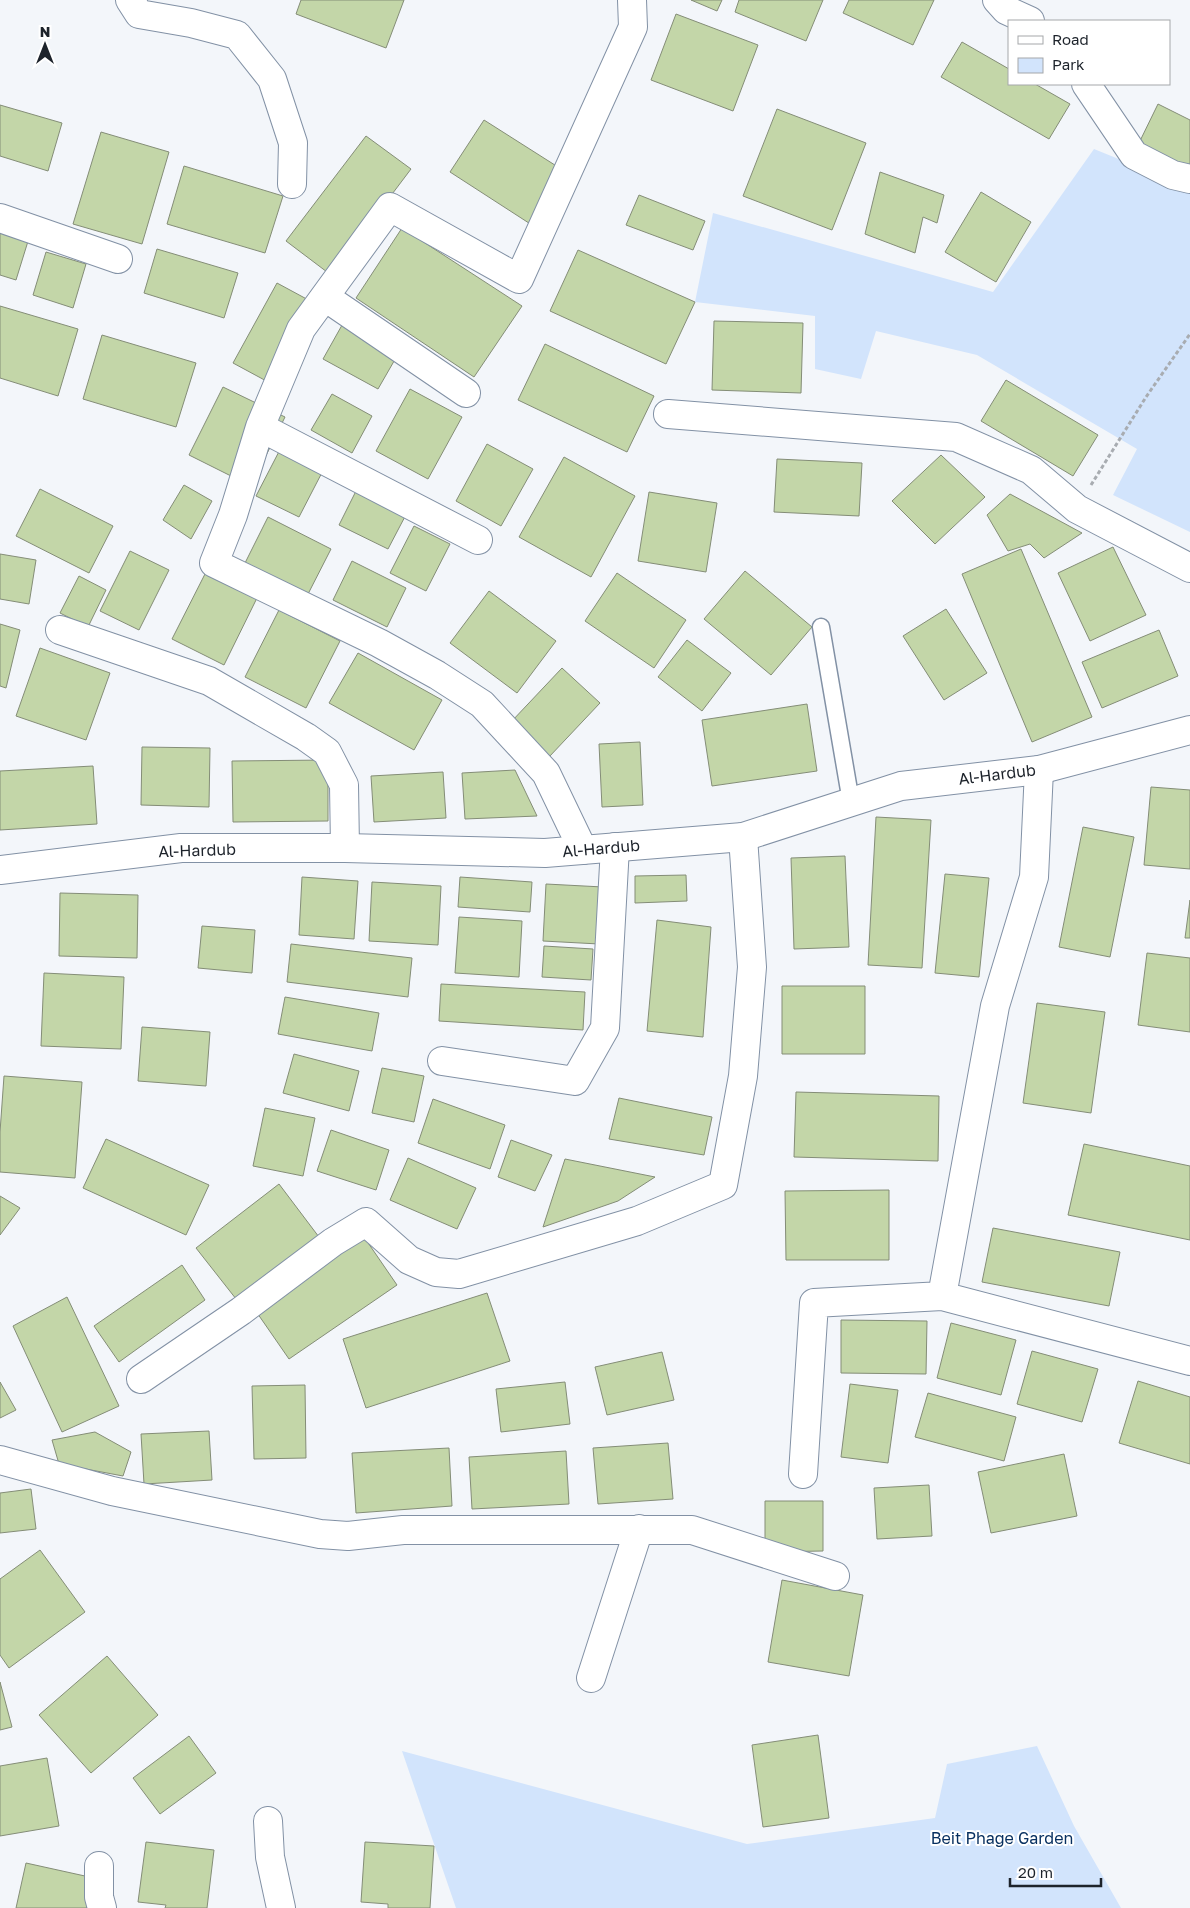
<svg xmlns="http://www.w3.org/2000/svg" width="1190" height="1908" font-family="'Golos Text',sans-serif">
<rect width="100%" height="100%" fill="#f3f6fa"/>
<path fill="#d2e4fc" d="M1094 149 1190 188V532L1113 495 1137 449 977 355 876 331 861 379 815 369V316L695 302 713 213 993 292Z
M1037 1746 1074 1826 1121 1908H456L402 1751 747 1844 935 1818 947 1764Z"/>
<path fill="#c3d6a8" stroke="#848d77" d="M301 0H404L386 48 296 14Z
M691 0H722L717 11Z
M739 0H823L806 41 735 12Z
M849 0H934L913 45 843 13Z
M676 14 758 45 733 111 651 80Z
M962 42 1009 69V84H1035L1070 104 1049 139 941 77Z
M1158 104 1190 120V171L1138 145Z
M0 105 62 123 48 171 0 156Z
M777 109 866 143 832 230 743 196Z
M484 120 569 174 535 227 450 172Z
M101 132 169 152 142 244 73 224Z
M366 136 411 169 331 275 286 241Z
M184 166 283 196 265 253 167 224Z
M880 172 944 195 937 223 923 217 915 253 865 234Z
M981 192 1031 222 996 282 945 252Z
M639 195 705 221 693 250 626 225Z
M402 228 522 306 474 377 356 298Z
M0 229 29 238 16 280 0 275Z
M157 249 238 273 224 318 144 293Z
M578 250 695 302 666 364 550 311Z
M46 252 86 264 73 308 33 295Z
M277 283 327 310 283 390 233 363Z
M0 306 78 329 58 396 0 378Z
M346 318 401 349 378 389 323 359Z
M714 321 803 323 801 393 712 390Z
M102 335 196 363 176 427 83 399Z
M545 344 654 396 627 452 518 400Z
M1006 380 1098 435 1073 476 981 421Z
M223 387 285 417 251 486 189 455Z
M410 389 462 417 428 479 376 451Z
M332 394 372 416 352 453 311 430Z
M286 438 329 459 299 517 256 496Z
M487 444 533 469 501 526 456 501Z
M941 455 985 497 935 544 892 501Z
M564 457 635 496 591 577 519 537Z
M777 459 862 463 859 516 774 512Z
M360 483 410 507 388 549 339 525Z
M184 485 212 501 191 539 163 520Z
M40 489 113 526 89 573 16 536Z
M649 492 717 503 706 572 638 561Z
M1010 494 1082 533 1044 558 1030 544 1008 551 987 515Z
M268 517 331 549 307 596 244 565Z
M414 526 450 544 426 591 390 573Z
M1113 547 1146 615 1090 641 1058 573Z
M1021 549 1092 717 1032 742 962 574Z
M130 551 169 570 139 630 100 611Z
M0 554 36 560 29 604 0 599Z
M352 561 406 588 387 627 333 600Z
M745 571 812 627 771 675 704 619Z
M206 572 257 598 224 665 172 639Z
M617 573 686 620 654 668 585 621Z
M79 576 106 590 88 627 60 613Z
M489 591 556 641 517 693 450 643Z
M946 609 987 673 944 700 903 636Z
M279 610 340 641 306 708 245 677Z
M0 624 20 630 6 688 0 686Z
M1159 630 1178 676 1102 708 1082 662Z
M687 640 731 673 702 711 658 677Z
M40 648 110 673 86 740 16 716Z
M358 653 442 700 414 750 329 703Z
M562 668 600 703 549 757 511 722Z
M807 704 817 771 712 786 702 720Z
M640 742 643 805 602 807 599 744Z
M142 747 210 748 209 807 141 805Z
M328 760V821L233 822 232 761Z
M93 766 97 824 0 830V771Z
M515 770 537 816 465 819 462 773Z
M443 772 446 818 374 822 371 776Z
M1151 787 1190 790V869L1144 865Z
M876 817 931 820 922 968 868 965Z
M1083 827 1134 837 1110 957 1059 947Z
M845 856 849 947 794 949 791 858Z
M945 874 989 878 979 977 935 973Z
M686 875 687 901 635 903V876Z
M302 877 358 881 354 939 299 935Z
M460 877 532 882 530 912 458 907Z
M372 882 441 886 438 945 369 941Z
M546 884 603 887 599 944 543 941Z
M60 893 138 895 137 958 59 956Z
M1190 900V938H1185Z
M459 917 522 921 519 977 455 973Z
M657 920 711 927 703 1037 647 1031Z
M202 926 255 930 252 973 198 968Z
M291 944 412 958 408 997 287 982Z
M544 946 593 949 591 980 542 977Z
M1147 953 1190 958V1032L1138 1025Z
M44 973 124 977 121 1049 41 1046Z
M441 984 585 992 583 1030 439 1021Z
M782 986H865V1054H782Z
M285 997 379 1013 372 1051 278 1034Z
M1037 1003 1105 1012 1091 1113 1023 1103Z
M142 1027 210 1032 206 1086 138 1081Z
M294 1054 359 1071 349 1111 283 1093Z
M382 1068 424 1076 414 1122 372 1113Z
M4 1076 82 1082 75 1178 0 1172V1132Z
M796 1092 939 1096 938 1161 794 1157Z
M619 1098 712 1117 704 1155 609 1139Z
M433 1099 505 1125 490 1169 418 1143Z
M265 1108 315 1118 303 1176 253 1166Z
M331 1130 389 1150 376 1190 317 1171Z
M106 1139 209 1185 186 1235 83 1188Z
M511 1140 552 1155 535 1191 498 1177Z
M1084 1144 1190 1166V1240L1068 1215Z
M408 1158 476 1188 457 1229 390 1200Z
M565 1159 655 1177 618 1201 543 1227Z
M279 1184 322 1241 240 1304 196 1248Z
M889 1190V1260H786L785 1191Z
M0 1196 20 1208 0 1235Z
M993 1228 1120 1252 1109 1306 982 1282Z
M362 1234 397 1285 289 1359 253 1307Z
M182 1265 205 1300 119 1362 94 1326Z
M487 1293 510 1361 366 1408 343 1339Z
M67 1297 119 1406 62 1432 13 1326Z
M841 1320 927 1321 926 1374 841 1373Z
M951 1323 1016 1340 1001 1395 937 1378Z
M1032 1351 1098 1369 1082 1422 1017 1404Z
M662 1352 674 1400 607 1415 595 1367Z
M1138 1381 1190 1397V1464L1119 1443Z
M0 1382 16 1410 0 1418Z
M565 1382 570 1424 501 1432 496 1389Z
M850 1384 898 1390 888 1463 841 1457Z
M305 1385 306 1458 254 1459 252 1386Z
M928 1393 1016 1417 1004 1461 915 1437Z
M209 1431 212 1480 144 1484 141 1434Z
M95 1432 131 1452 123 1476 59 1464 52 1440Z
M668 1443 673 1499 598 1504 593 1448Z
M449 1448 452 1506 356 1513 352 1453Z
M566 1451 569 1504 472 1509 469 1457Z
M1064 1454 1077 1516 991 1533 978 1472Z
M929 1485 932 1536 877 1539 874 1488Z
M31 1489 36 1529 0 1533V1493Z
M765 1501H823V1551L765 1552Z
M40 1550 85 1612 9 1668 0 1655V1579Z
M782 1580 863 1595 849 1676 768 1662Z
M107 1656 158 1715 91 1773 39 1715Z
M0 1682 12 1727 0 1730Z
M818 1735 829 1818 763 1827 752 1745Z
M189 1736 216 1773 160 1814 133 1778Z
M47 1758 59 1826 0 1836V1766Z
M146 1842 214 1850 207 1908H165L166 1905 138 1902Z
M365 1842 434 1846 430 1908H388V1904L361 1902Z
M26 1863 94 1878 87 1908H16Z"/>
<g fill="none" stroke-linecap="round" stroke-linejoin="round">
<defs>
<path id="service" d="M821 627 851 802"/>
<path id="minor" d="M130 0 139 14 191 23 237 35 272 79 293 143 292 184
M997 0 1006 10 1030 21
M1086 84 1134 155 1173 175 1190 179
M0 218 118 259
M325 297 466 393
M668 414 956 437 1031 470 1077 509 1190 568
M260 427 233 515 214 563 379 643 437 675 482 704 546 773 583 850
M478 540 260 427 301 329 390 207 519 279 633 27 632 0
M60 630 209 681 306 737 327 752 344 785 345 848
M442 1061 575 1081 605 1028 615 847
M942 1296 995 1006 1034 877 1039 770
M141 1379 241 1311 333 1242 366 1222 409 1260 436 1272 459 1274 637 1221 723 1185 743 1076 752 967 743 837
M0 1460 112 1491 320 1534 348 1536 403 1530H692L835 1576
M803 1474 814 1303 942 1296 1190 1361
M591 1678 639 1529
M268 1821 270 1857 281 1908
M99 1866V1897L102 1908"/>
<path id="tertiary" d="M0 870 181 848H345L545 853 743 837 901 786 1039 770 1190 730"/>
</defs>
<use href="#service" stroke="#8291a5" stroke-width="19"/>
<use href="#minor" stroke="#8291a5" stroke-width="30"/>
<use href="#tertiary" stroke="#8291a5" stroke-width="30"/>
<path stroke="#a8acb1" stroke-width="3" stroke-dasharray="4 2.5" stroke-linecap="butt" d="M1091 485 1146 397 1190 334"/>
<use href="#service" stroke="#fff" stroke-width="16"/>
<use href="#minor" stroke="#fff" stroke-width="28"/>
<use href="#tertiary" stroke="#fff" stroke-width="28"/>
</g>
<g text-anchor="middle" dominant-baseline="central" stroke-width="4" stroke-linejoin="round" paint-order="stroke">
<g font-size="16" fill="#1d232b" stroke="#fff">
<text transform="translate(997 774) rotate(-7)">Al-Hardub</text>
<text transform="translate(601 848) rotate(-5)">Al-Hardub</text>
<text transform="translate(197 850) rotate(-2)">Al-Hardub</text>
</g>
<g font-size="16" fill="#083060" stroke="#fff">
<text x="1002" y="1838">Beit Phage Garden</text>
</g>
</g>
<rect x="1008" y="20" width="162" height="65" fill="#ffffff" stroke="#a5a7aa"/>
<rect x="1018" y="36" width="25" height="8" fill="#ffffff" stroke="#a5a7aa"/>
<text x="1052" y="45" font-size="15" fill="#1d232b">Road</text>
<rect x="1018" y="58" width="25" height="15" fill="#d2e4fc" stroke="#a5a7aa"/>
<text x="1052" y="70" font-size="15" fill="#1d232b">Park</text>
<g transform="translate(45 45)" stroke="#ffffff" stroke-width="4" paint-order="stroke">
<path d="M0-4L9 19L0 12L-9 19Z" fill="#1d232b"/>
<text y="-8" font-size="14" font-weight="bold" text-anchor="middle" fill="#1d232b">N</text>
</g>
<path d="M1010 1878v8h91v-8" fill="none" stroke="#1d232b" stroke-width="2.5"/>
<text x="1018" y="1878" font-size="15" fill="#1d232b" stroke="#ffffff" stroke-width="4" paint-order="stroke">20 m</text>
</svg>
